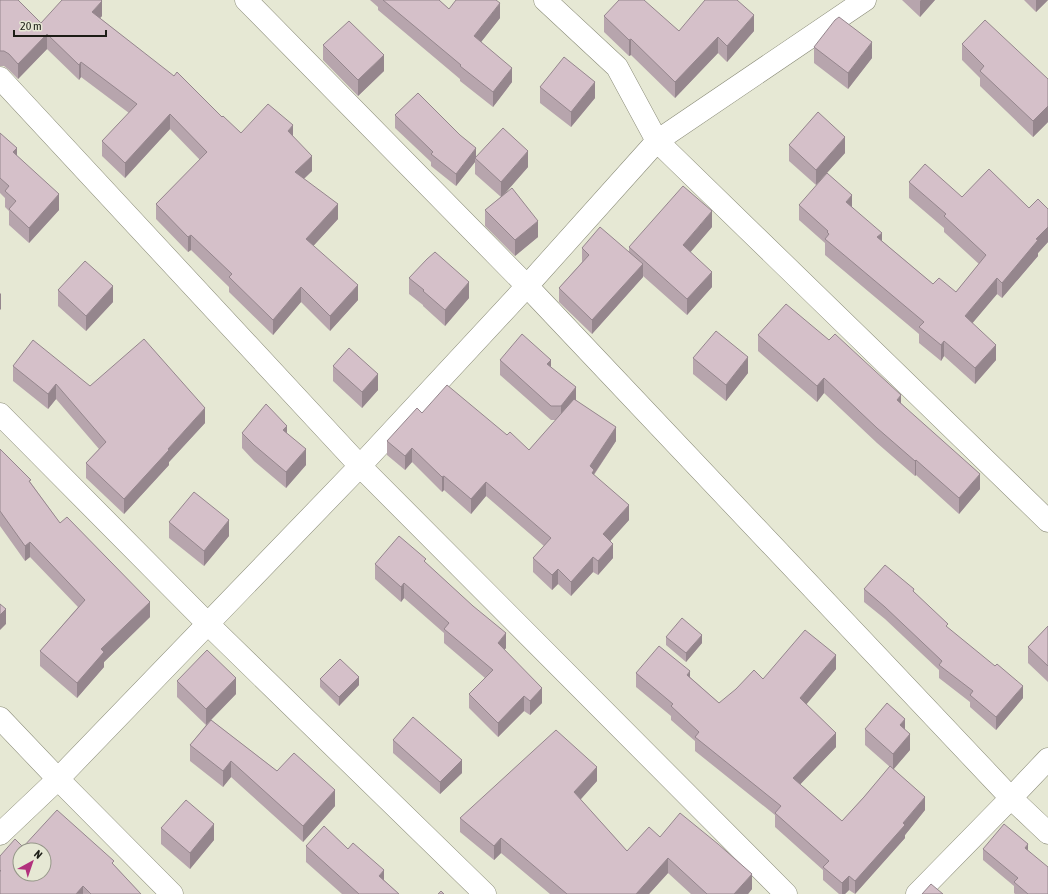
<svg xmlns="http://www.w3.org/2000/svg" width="1048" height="894" font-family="'Asap Condensed',sans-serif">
<rect width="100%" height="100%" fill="#e6e8d4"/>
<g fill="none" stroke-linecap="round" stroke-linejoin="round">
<defs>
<path id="minor" d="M246 0 527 286 657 141 865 0
M545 0 617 67 657 141 1048 521
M0 78 360 466 58 779 172 894
M0 414 208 624 485 894
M0 718 58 779 0 834
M1048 759 1011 798 1048 833
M786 894 360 466 527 286 1011 798 917 894"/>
</defs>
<use href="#minor" stroke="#8a8b78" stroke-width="23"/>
<use href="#minor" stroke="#fff" stroke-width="22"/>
</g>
<path fill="#b7a5ad" d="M0 0 41 23 102 16 100 18 222 117 241 133 293 136 312 171 304 179 338 219 313 246 358 300 330 331 301 302 273 335 229 292V287L191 250 188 252 156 219V204L200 160 170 129 125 178 102 156V141L129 113 81 77 79 80 47 49 18 79 9 70 4 66H0Z
M370 0H439L449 9 500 18 481 42 512 82 493 107 460 81V79L378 10V7Z
M902 0H935L920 17Z
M1024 0H1048L1036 12Z
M604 16 679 31H754L727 62 718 53 675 98 631 55 629 56 604 32Z
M962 44 1048 79V122L1033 137 980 86V78L962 60Z
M323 45 384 71 358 96 323 60Z
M814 47 872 58 848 89 814 63Z
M540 87 595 98 571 127 540 103Z
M395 115 476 157 528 167 503 195 538 237 515 256 485 226V210L501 197 475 174V162L456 186 431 166V162L395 128Z
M0 133 17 156 59 210 29 243 9 225V211L5 207V198L0 193Z
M789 145 845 153 816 185 789 161Z
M909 182 962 197 1029 208 1048 209V242L1038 253V256L1002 298 997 294 972 323 996 360 975 384 944 356 941 361 919 343V334L825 255V243L799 220V205L852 207 882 241 933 284 956 292 979 264 944 232V228L909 198Z
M712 227 690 252 712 287 687 315 643 276V277L592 334 559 302V288L582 262V248L629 252V247Z
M409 278 469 298 445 326 423 306V305L409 294Z
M58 290 113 302 86 331 58 306Z
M758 335 901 403 980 489 959 514 916 475 915 476 877 443 824 393 817 402 758 351Z
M693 358 748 373 726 401 693 374Z
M500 360 551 367 576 400 616 441 594 475 629 520 610 541 613 558 598 575 593 572 571 596 558 584 552 590 533 572V558L544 546 486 496 471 514 444 490 442 492 412 462 405 470 387 455V441L422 413 507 435 529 450 556 420H551L500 375Z
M13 366 90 386 205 423 169 462V465L124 514 86 478V463L99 449 56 399 48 409 13 381Z
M333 366 378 390 362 408 333 381Z
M242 433 287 434 306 465 286 488 254 461 242 448Z
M0 449 31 483 60 523 150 617 104 662V667L77 698 40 666V651L78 607 30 557 25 561 0 526Z
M169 522 229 536 204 566 169 538Z
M426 563 506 648 504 650 542 703 530 715 524 711 498 737 469 708V694L485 678 444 643V633L404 598 401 602 375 579V564Z
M864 589 914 592 948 628 1023 698 996 730 970 707V702L939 678V670L885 619 864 602Z
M1048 626V682L1028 663V647Z
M666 637 702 643 686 662 666 645Z
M836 669 806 704 836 747 800 784 842 821 864 797 890 767 865 745V729H905L910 750 893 769 925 810 905 835V838L855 894 849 890 845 894H839L823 880V870L775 827V815L695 751V741L671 720V716L636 687V673L690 677 719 703 763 679Z
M320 679 359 685 339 706 320 687Z
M177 681 236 694 211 720 277 771 335 806 303 842 231 777 223 787 190 761V745L206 725 177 697Z
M393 740 462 773 440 794 393 753Z
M597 781 580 799 627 851 660 837 752 889 748 894H691L668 873 649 894H550L501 853 494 860 460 832V818Z
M161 828 214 840 190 869 161 844Z
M306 846 348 849 384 880 399 894H342L306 862Z
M23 847 114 865 141 894H0V856Z
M983 849 1028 850 1048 894H1015L1014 893V886L983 860Z"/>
<path fill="#95868d" d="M921 0H935L920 17V1Z
M1036 0H1048L1036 12Z
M102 1V16L92 27V12Z
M500 3V18L474 51V36Z
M754 15V31L727 62V46Z
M47 34V49L18 79V64Z
M718 37V53L675 98V82Z
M631 39V55L629 56V40Z
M872 42V58L848 89V73Z
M384 55V71L358 96V80Z
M81 62V77L79 80V65Z
M512 68V82L493 107V92Z
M595 82V98L571 127V112Z
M1048 106V122L1033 137V121Z
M170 114V129L125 178V163Z
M293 125V140L288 131Z
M845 137V153L816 185V170Z
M17 148V164L13 152Z
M476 148V159L475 158V162L456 186V174Z
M528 151V167L501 198V182Z
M312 156V171L295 187V172Z
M59 194V210L29 243V228Z
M852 195V211L846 202Z
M338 204V219L306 254V239Z
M712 211V227L683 261V245Z
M538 221V237L515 256V240Z
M1048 227V242L1038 253V256L1002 298V283L1036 239Z
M882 233V248L877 237Z
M191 235V250L188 252V237Z
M643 264V277L592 334V320Z
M712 272V287L687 315V299Z
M997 278V294L965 332V316Z
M469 282V298L445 326V310Z
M358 285V300L330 331V316Z
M113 286V302L86 331V316Z
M301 287V302L273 335V320Z
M1 293V309L0 310V294Z
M944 341V356L941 361V345Z
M996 345V360L975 384V368Z
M748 357V373L726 401V385Z
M551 360V374L547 364Z
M378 374V390L362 408V392Z
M824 378V393L817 402V386Z
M56 384V399L48 409V394Z
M576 387V402L561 420V406Z
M901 395V411L897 400Z
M205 408V423L169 462V465L124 514V499L168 449Z
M287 426V442L283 430Z
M616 427V441L594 474V484L590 466Z
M412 448V462L405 470V456Z
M306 449V465L286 488V472Z
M916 460V475L915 476V461Z
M980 474V489L959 514V498Z
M444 476V490L442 492V477Z
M486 482V496L471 514V499Z
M629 505V520L603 549V534Z
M229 520V536L204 566V551Z
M30 542V557L25 561V546Z
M613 544V558L598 575V561Z
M593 557V572L571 596V582Z
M558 569V584L552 590V575Z
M404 583V598L401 602V587Z
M150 602V617L104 662V667L77 698V683L101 649Z
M6 609V624L0 630V615Z
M506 633V648L498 658V643Z
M702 635V643L686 662V653Z
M836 655V669L800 712V698Z
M690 671V685L687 675Z
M359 677V685L339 706V697Z
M236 678V694L206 725V709Z
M1023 686V698L996 730V717Z
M542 688V703L530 715V701Z
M524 696V711L498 737V723Z
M905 719V734L900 725Z
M836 733V747L793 792V778Z
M910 734V750L893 770V754Z
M462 760V773L440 794V782Z
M231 761V777L223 787V771Z
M597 767V781L574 807V792Z
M335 790V806L303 842V826Z
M925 797V810L905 835V838L855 894V881Z
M214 824V840L190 869V853Z
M501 838V853L494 860V846Z
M1028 844V856L1025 848Z
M668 858V873L649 894H636Z
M384 870V886L379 876Z
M752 874V889L748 894H734Z
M849 876V890L845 894H842V883Z
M83 886V894H76Z"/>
<path fill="#d5c0c9" stroke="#95868d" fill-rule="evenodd" d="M0 0H18L41 23 62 0H101L102 1 92 12 174 76 177 72 222 117 223 116 241 133 268 104 293 125 288 131 312 156 295 172 338 204 306 239 358 285 330 316 301 287 273 320 229 277 232 274 191 235 188 237 156 204 207 152 170 114 125 163 102 141 137 104 81 62 79 65 47 34 18 64 9 54 4 51H0Z
M383 0H439L449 9 456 0H496L500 3 474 36 512 68 493 92 460 66 461 65Z
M619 0H644L679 31 705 0H737L754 15 727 46 718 37 675 82 631 39 629 40 604 16Z
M839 17 872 42 848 73 814 47 835 20Z
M985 20 1048 79V106L1033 121 980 71 984 66 962 44Z
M349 21 384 55 358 80 323 45Z
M564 57 595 82 571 112 540 87Z
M418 93 460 135 476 148 456 174 431 154 433 152 395 115Z
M818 112 845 137 816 170 789 145Z
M503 128 528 151 501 182 475 158Z
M0 133 17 148 13 152 59 194 29 228 9 209 16 201 5 191 9 186 0 178Z
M925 164 962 197 989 169 1029 208 1038 199 1048 209V227L1036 239 1038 240 1002 283 997 278 965 316 996 345 975 368 944 341 941 345 919 327 924 322 825 239 829 234 827 232 828 231 799 205 827 173 852 195 846 202 882 233 877 237 933 284 939 278 956 292 986 255 944 216 946 214 909 182Z
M683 186 712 211 683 245 712 272 687 299 629 247Z
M512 188 538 221 515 240 485 210Z
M600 227 643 264 592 320 559 288 589 255 582 248Z
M435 252 469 282 445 310 423 291 424 290 409 278 427 259Z
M85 261 113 286 86 316 58 290Z
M786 304 829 340 835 334 901 395 897 400 980 474 959 498 916 460 915 461 877 428 824 378 817 386 758 335Z
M716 331 748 357 726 385 693 358Z
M522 334 551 360 547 364 576 387 561 406H551L500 360Z
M144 339 205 408 168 449 169 450 124 499 86 463 106 442 56 384 48 394 13 366 33 340 90 386Z
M349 348 378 374 362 392 333 366Z
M447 385 507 435 510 432 529 450 574 399 616 427 590 466 594 470 592 473 629 505 603 534 613 544 598 561 593 557 571 582 558 569 552 575 533 558 551 538 486 482 471 499 444 476 442 477 412 448 405 456 387 441 417 408 422 413Z
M266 404 287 426 283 430 306 449 286 472 254 445 242 433Z
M0 449 31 480 29 481 60 523 67 517 150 602 101 649 104 652 77 683 40 651 85 600 30 542 25 546 0 511Z
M194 492 229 520 204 551 169 522Z
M399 536 426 559 424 561 473 606 506 633 498 643 542 688 530 701 524 696 498 723 469 694 493 670 444 629 449 623 404 583 401 587 375 564Z
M885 565 914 589 913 591 948 624 946 626 995 666 997 664 1023 686 996 717 970 695 973 691 939 665 942 661 885 607 864 589Z
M0 604 6 609 0 615Z
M682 618 702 635 686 653 666 637Z
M1048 626V666L1028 647Z
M805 630 836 655 800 698 836 733 793 778 842 821 864 797 890 766 925 797 903 823 905 825 855 881 849 876 842 883 823 867 829 861 775 813 781 806 695 737 699 732 671 706 673 704 636 673 659 646 690 671 687 675 719 703 736 689 754 670 763 679Z
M207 650 236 678 206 709 177 681Z
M340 659 359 677 339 697 320 679Z
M887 703 905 719 900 725 910 734 893 754 865 729Z
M413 717 462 760 440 782 393 740Z
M211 720 277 771 294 753 335 790 303 826 231 761 223 771 190 745Z
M556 730 597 767 574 792 627 851 649 827 660 837 680 813 718 844 752 874 734 894H707L668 858 636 894H567L501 838 494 846 460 818Z
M186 800 214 824 190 853 161 828Z
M57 810 114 861 112 863 141 894H91L83 886 76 894H0V871H1L0 870V856L15 839 23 847ZM20 850H44V874H20Z
M1004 824 1028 844 1025 848 1048 867V894H1028L1014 882 1018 878 983 849Z
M324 826 348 849 353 843 384 870 379 876 399 894H359L306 846Z
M931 884 943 894H922Z
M441 891 444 894H438Z"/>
<g transform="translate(32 862) rotate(40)"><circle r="19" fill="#e6e8d4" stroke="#959788"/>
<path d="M0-3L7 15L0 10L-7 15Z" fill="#b2317d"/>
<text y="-6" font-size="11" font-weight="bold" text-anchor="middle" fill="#1c1d16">N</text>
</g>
<path d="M14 30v6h92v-6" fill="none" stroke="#1c1d16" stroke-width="2"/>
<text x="20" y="30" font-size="12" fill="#1c1d16" stroke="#e6e8d4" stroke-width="3" paint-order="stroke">20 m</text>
</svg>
